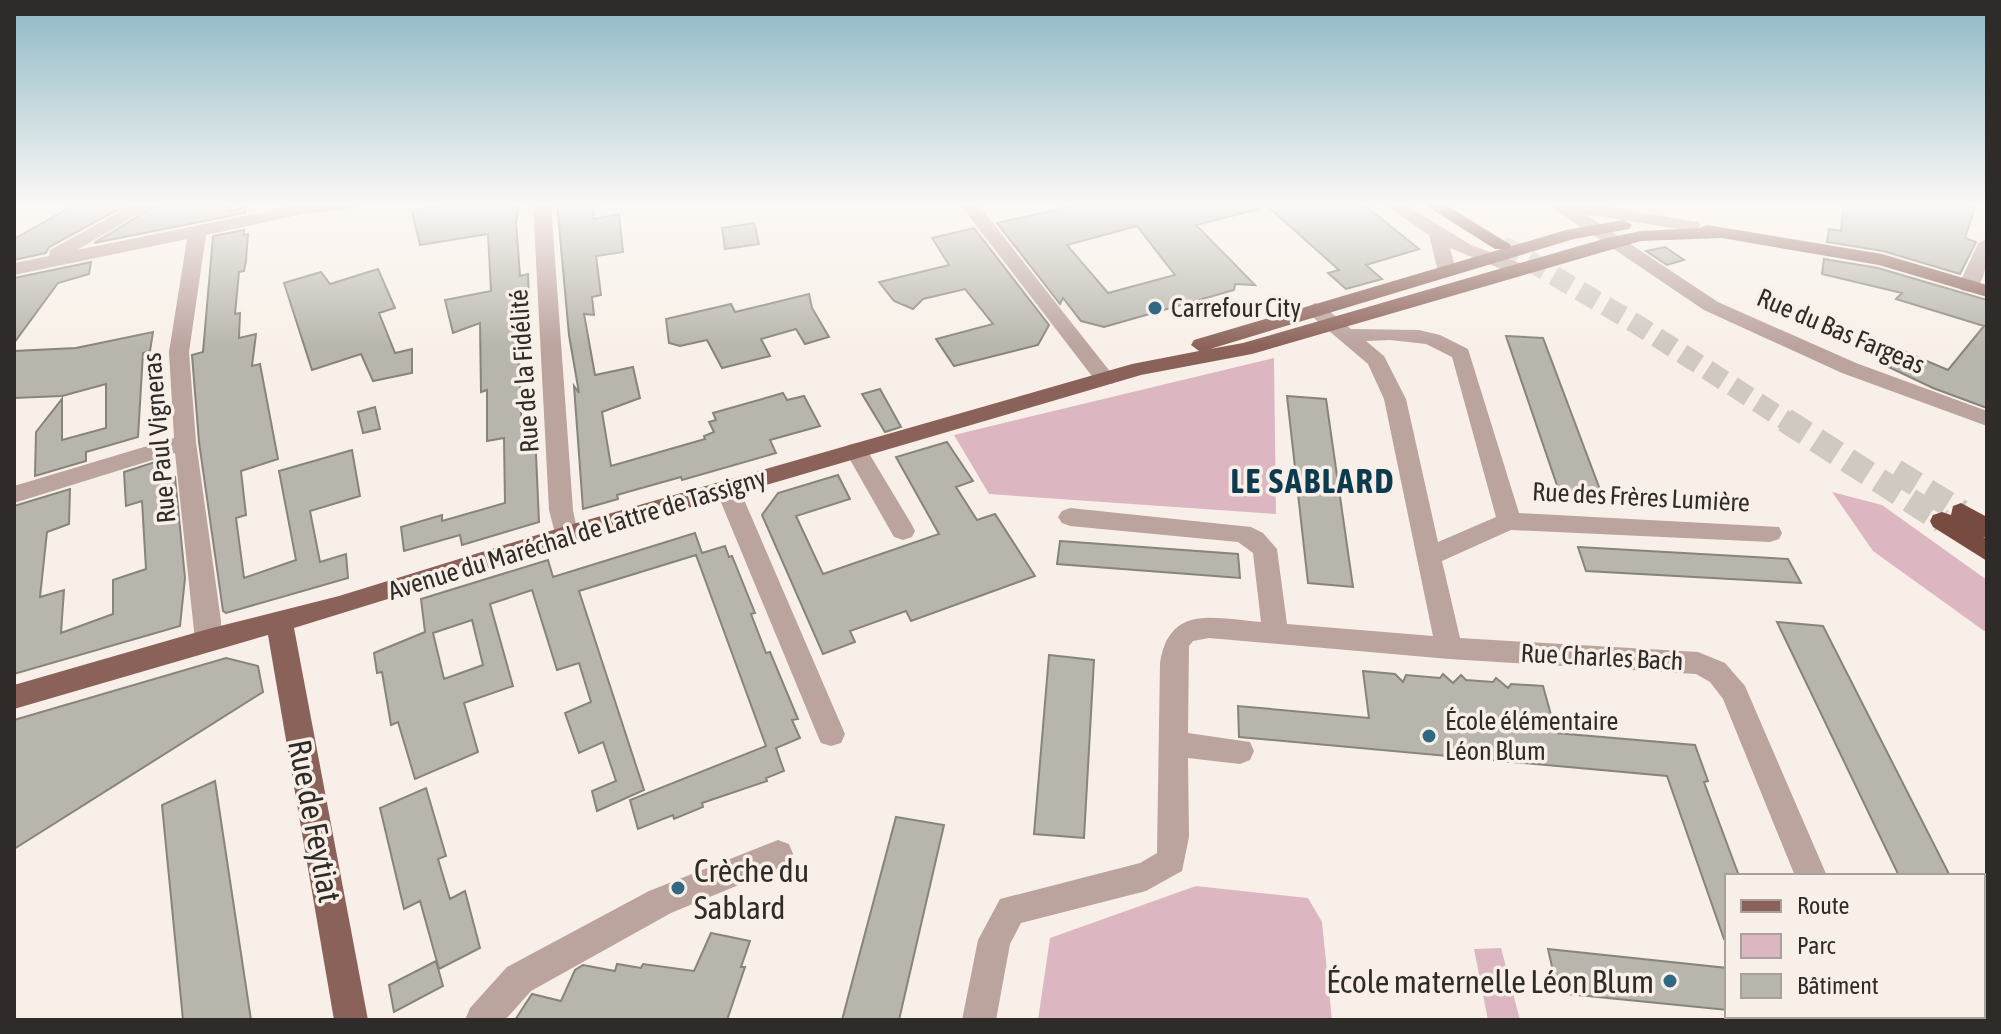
<svg xmlns="http://www.w3.org/2000/svg" width="2001" height="1034" font-family="'Asap Condensed',sans-serif">
<rect width="100%" height="100%" fill="#f8f0e8"/>
<path fill="#dcb7c2" d="M1274 358 1276 514 989 494 954 435Z
M1832 492 1882 505 1987 580V633L1873 551Z
M1196 886 1308 898 1322 922 1332 1020H1038L1050 938Z
M1501 948 1520 1020H1488L1474 949Z"/>
<path fill="#b7b5ac" stroke="#86847b" stroke-width="2" fill-rule="evenodd" d="M78 203H130L49 247 46 253 14 260V239Z
M160 203H232L230 211 245 207V213L94 243Z
M453 203H520L516 221 520 276 528 274 530 327 518 329 521 411 522 434 535 432 539 522 462 545 460 535 404 551 401 527 442 515V521L505 503 504 438 487 441V390L481 392 480 323 453 333 445 300 491 291 488 234 420 245 412 211Z
M557 203H592L594 219 619 214 623 252 596 256 601 295 592 297 594 315 584 314 595 375 633 367 640 398 602 412 611 466 705 439 704 436 714 432 709 422 716 420 713 413 783 393 787 400 804 396 820 426 770 440 776 453 682 480 681 477 638 489 617 495 618 499 583 509 574 386 579 393 569 335Z
M1087 203H1258L1259 209 1196 225 1255 285 1235 284 1234 290 1104 327 1081 321 1063 298 1060 304 997 223ZM1137 226 1175 275 1108 293 1067 245Z
M1264 203H1362L1419 249 1366 265 1382 279 1346 289 1328 273 1339 270Z
M1844 203H1958L1975 207 1965 238 1976 242 1960 274 1883 251 1827 242 1829 229 1841 231Z
M754 223 759 244 725 249 722 228Z
M974 228 1049 325 1038 345 954 366 936 339 993 324 965 289 923 299 913 309 894 301 879 282 949 265 932 238Z
M244 230V235L248 234 246 261 244 271 239 272 235 314 240 313 239 338 256 334 252 366 260 364 278 459 241 471 246 515 236 518 244 578 296 560 279 471 352 450 360 496 310 511 320 562 346 554 348 578 226 613 223 611 199 442 192 355 203 352 213 236Z
M1665 247 1684 260 1667 265 1646 251Z
M1824 259 1878 268 1987 300V408L1933 388 1882 364 1896 348 1948 370 1984 326 1896 299 1902 293 1822 274Z
M91 262 89 274 58 283 14 343V278Z
M378 269 395 308 379 313 395 353 412 349V373L373 381 361 354 312 370 284 283 321 272 330 284Z
M809 294 812 308 829 337 805 344 796 329 761 339 770 356 722 368 707 340 680 346 669 343 666 319 731 304 735 312Z
M153 332 150 351 143 353 138 437 86 452V461L35 476 36 432 62 399V440L106 428V384L62 396 14 398V351L76 348Z
M1506 336 1543 338 1605 503 1562 500Z
M880 389 901 427 885 432 862 394Z
M1287 396 1326 399 1353 587 1308 583Z
M375 407 380 429 363 433 358 412Z
M947 442 973 481 956 487 977 520 995 514 1035 576 911 621 906 611 850 631 855 642 823 654 762 515 778 493 838 475 850 499 796 516 823 574 939 534 896 457Z
M155 462 157 482 175 477 185 578 180 626 14 674V506L70 489 69 524 47 532 40 597 64 590 61 633 113 614V580L146 569 142 501 126 506 124 472Z
M695 533 702 553 725 546 729 557 732 556 755 613 751 614 766 653 770 652 798 719 792 720 800 738 776 748 784 771 766 778 767 781 702 803 703 807 674 819 673 815 638 829 630 800 766 746 696 555 579 591 644 790 597 811 592 791 616 781 603 742 579 753 565 713 591 702 579 663 557 670 532 590 490 604 513 686 464 703 478 752 415 779 398 722 391 725 382 672 377 673 374 653 425 632 421 599 548 560 553 577ZM472 620 483 665 444 679 433 633Z
M1060 541 1238 554 1240 578 1057 564Z
M1578 547 1788 559 1801 583 1586 571Z
M1777 622 1823 626 1950 876H1899Z
M1049 655 1094 660 1084 838 1034 834Z
M226 658 258 666 263 692 14 849V720Z
M1363 671 1395 674 1403 682 1406 675 1440 678 1443 674 1453 683 1461 675 1466 680 1493 682 1496 678 1508 688 1511 684 1543 686 1556 733 1695 745 1708 781 1704 782 1739 876H1727V939H1724L1667 776 1239 737 1238 706 1369 718Z
M215 781 251 1020H183L162 805Z
M426 788 446 856 438 859 450 899 465 891 480 948 439 969 420 901 404 909 380 808Z
M896 817 944 825 899 1020H842Z
M711 933 750 941 741 967H745L727 1020H515L532 994 561 1001 575 970 583 965 615 971 617 964 641 968 643 964 694 971Z
M1548 949 1727 968V1010L1558 993Z
M436 961 443 986 394 1012 389 985Z"/>
<g fill="none" stroke-linecap="round" stroke-linejoin="round">
<path stroke="#d0c9c2" stroke-width="20" stroke-dasharray="20 10" stroke-linecap="butt" d="M1502 245 1638 325 1788 422"/>
<path stroke="#d0c9c2" stroke-width="25" stroke-dasharray="25 12" stroke-linecap="butt" d="M1785 420 1942 521
M1895 471 1961 512"/>
<path fill="#bba39e" fill-rule="evenodd" d="M136 203H157L77 250 303 204 363 203 354 208 303 214 206 235 189 352 196 442 221 621V640L217 648 208 651 199 648 195 640 175 453 14 503V486L174 438 169 352 187 239 14 275V263L49 256 50 250Z
M533 203H551L573 510 578 535 575 541 566 544 557 541 549 510Z
M959 203H977L1112 374 1116 379 1112 384H1098Z
M1382 203H1403L1471 245 1525 265 1527 269 1518 275 1511 273 1450 248 1456 271 1453 275H1439L1429 235Z
M1551 203H1584L1698 222 1701 226 1692 231 1585 214 1718 302 1856 363 1987 411V426L1842 373 1704 310 1553 208Z
M1987 238C1987 255 1988 287 1968 292L1961 290 1958 286 1978 244Z
M1315 303 1322 305 1351 329 1419 330 1440 335 1468 349 1519 513 1779 527 1782 533 1779 539 1770 542 1511 530 1442 561 1460 638 1698 652 1725 663 1745 686 1827 876H1795L1723 699 1710 682 1696 674 1449 659 1209 638 1193 641 1189 646 1188 733 1250 742 1254 751 1250 760 1240 764 1188 758 1189 837 1182 871 1146 891 1021 923 1010 944 996 1020H962L978 940 1000 899 1140 863 1157 853 1160 663C1169 604 1214 618 1261 622L1253 553 1238 542 1070 526 1062 523 1058 517 1062 511 1070 508 1251 527 1263 533 1277 549 1287 624 1433 636 1384 399 1368 364 1308 313 1305 309ZM1390 340 1426 344 1452 357 1496 517 1438 542 1406 399 1384 356 1366 341Z
M856 443 864 445 912 525 915 531 912 537 903 540 894 537 845 451 848 445Z
M727 480 735 482 739 488 845 734 841 743 831 746 821 743 817 734 715 488 719 482Z
M778 840 789 844 793 854 789 864 671 913 531 991 505 1020H465L470 1008 507 967 649 891Z
M1855 1016H1889L1891 1020H1857Z"/>
<path fill="#8b6259" fill-rule="evenodd" d="M1623 220 1632 225 1629 229 1574 239 1210 349 1243 343 1607 238 1641 231 1699 228 1707 225 1882 254 1987 285V297L1879 265 1722 238 1641 241 1252 354 1141 375 569 543 294 628 368 1020H334L268 635 14 709V685L208 629 339 596 566 526 1132 364 1199 351 1191 345 1194 340 1566 230Z"/>
<path fill="#784b41" fill-rule="evenodd" d="M1422 203H1443L1511 245 1509 249H1495Z
M1961 503 1987 517V538L1983 537 1987 539V561L1933 527 1930 521 1933 515 1942 512 1951 515 1953 506Z"/>
</g>
<linearGradient id="sky" x2="0" y2="1"><stop stop-color="#8db8c6"/><stop offset="0.59" stop-color="#fcf8f5"/><stop offset="1" stop-color="#fcf8f5" stop-opacity="0"/></linearGradient>
<rect width="2001" height="347" fill="url(#sky)"/>
<g fill="#316883" stroke="#f8f0e8" stroke-width="3">
<circle cx="1155" cy="308" r="8"/>
<circle cx="1429" cy="736" r="8"/>
<circle cx="678" cy="888" r="8"/>
<circle cx="1670" cy="981" r="8"/>
</g>
<g text-anchor="middle" dominant-baseline="central" stroke-width="7" stroke-linejoin="round" paint-order="stroke">
<g font-size="26" fill="#2e2b28" stroke="#f8f0e8" text-anchor="start">
<text x="1171" y="308">Carrefour City</text>
<text x="1445" y="721">École élémentaire<tspan x="1445" dy="30">Léon Blum</tspan></text>
</g>
<g font-size="26" fill="#2e2b28" stroke="#f8f0e8">
<text transform="translate(1841 331) rotate(23)">Rue du Bas Fargeas</text>
<text transform="translate(524 371) rotate(-94)">Rue de la Fidélité</text>
<text transform="translate(159 438) rotate(-95)">Rue Paul Vigneras</text>
<text transform="translate(1641 497) rotate(3)">Rue des Frères Lumière</text>
<text transform="translate(577 534) rotate(-17)">Avenue du Maréchal de Lattre de Tassigny</text>
<text transform="translate(1602 657) rotate(3)">Rue Charles Bach</text>
</g>
<g font-size="32" fill="#2e2b28" stroke="#f8f0e8">
<text transform="translate(315 821) rotate(79)">Rue de Feytiat</text>
</g>
<g font-size="32" fill="#2e2b28" stroke="#f8f0e8" text-anchor="start">
<text x="694" y="870">Crèche du<tspan x="694" dy="37">Sablard</tspan></text>
<text x="1654" y="981" text-anchor="end">École maternelle Léon Blum</text>
</g>
<g font-size="34" font-weight="bold" letter-spacing="2" fill="#0c3a4f" stroke="#f8f0e8">
<text x="1313" y="480">LE SABLARD</text>
</g>
</g>
<rect width="2001" height="1034" fill="none" stroke="#2e2b28" stroke-width="32"/>
<rect x="1725" y="874" width="260" height="144" fill="#f8f0e8" stroke="#a7a19b" stroke-width="2"/>
<rect x="1741" y="900" width="40" height="12" fill="#8b6259" stroke="#a7a19b" stroke-width="2"/>
<text x="1797" y="914" font-size="24" fill="#2e2b28">Route</text>
<rect x="1741" y="934" width="40" height="24" fill="#dcb7c2" stroke="#a7a19b" stroke-width="2"/>
<text x="1797" y="954" font-size="24" fill="#2e2b28">Parc</text>
<rect x="1741" y="974" width="40" height="24" fill="#b7b5ac" stroke="#a7a19b" stroke-width="2"/>
<text x="1797" y="994" font-size="24" fill="#2e2b28">Bâtiment</text>
</svg>
